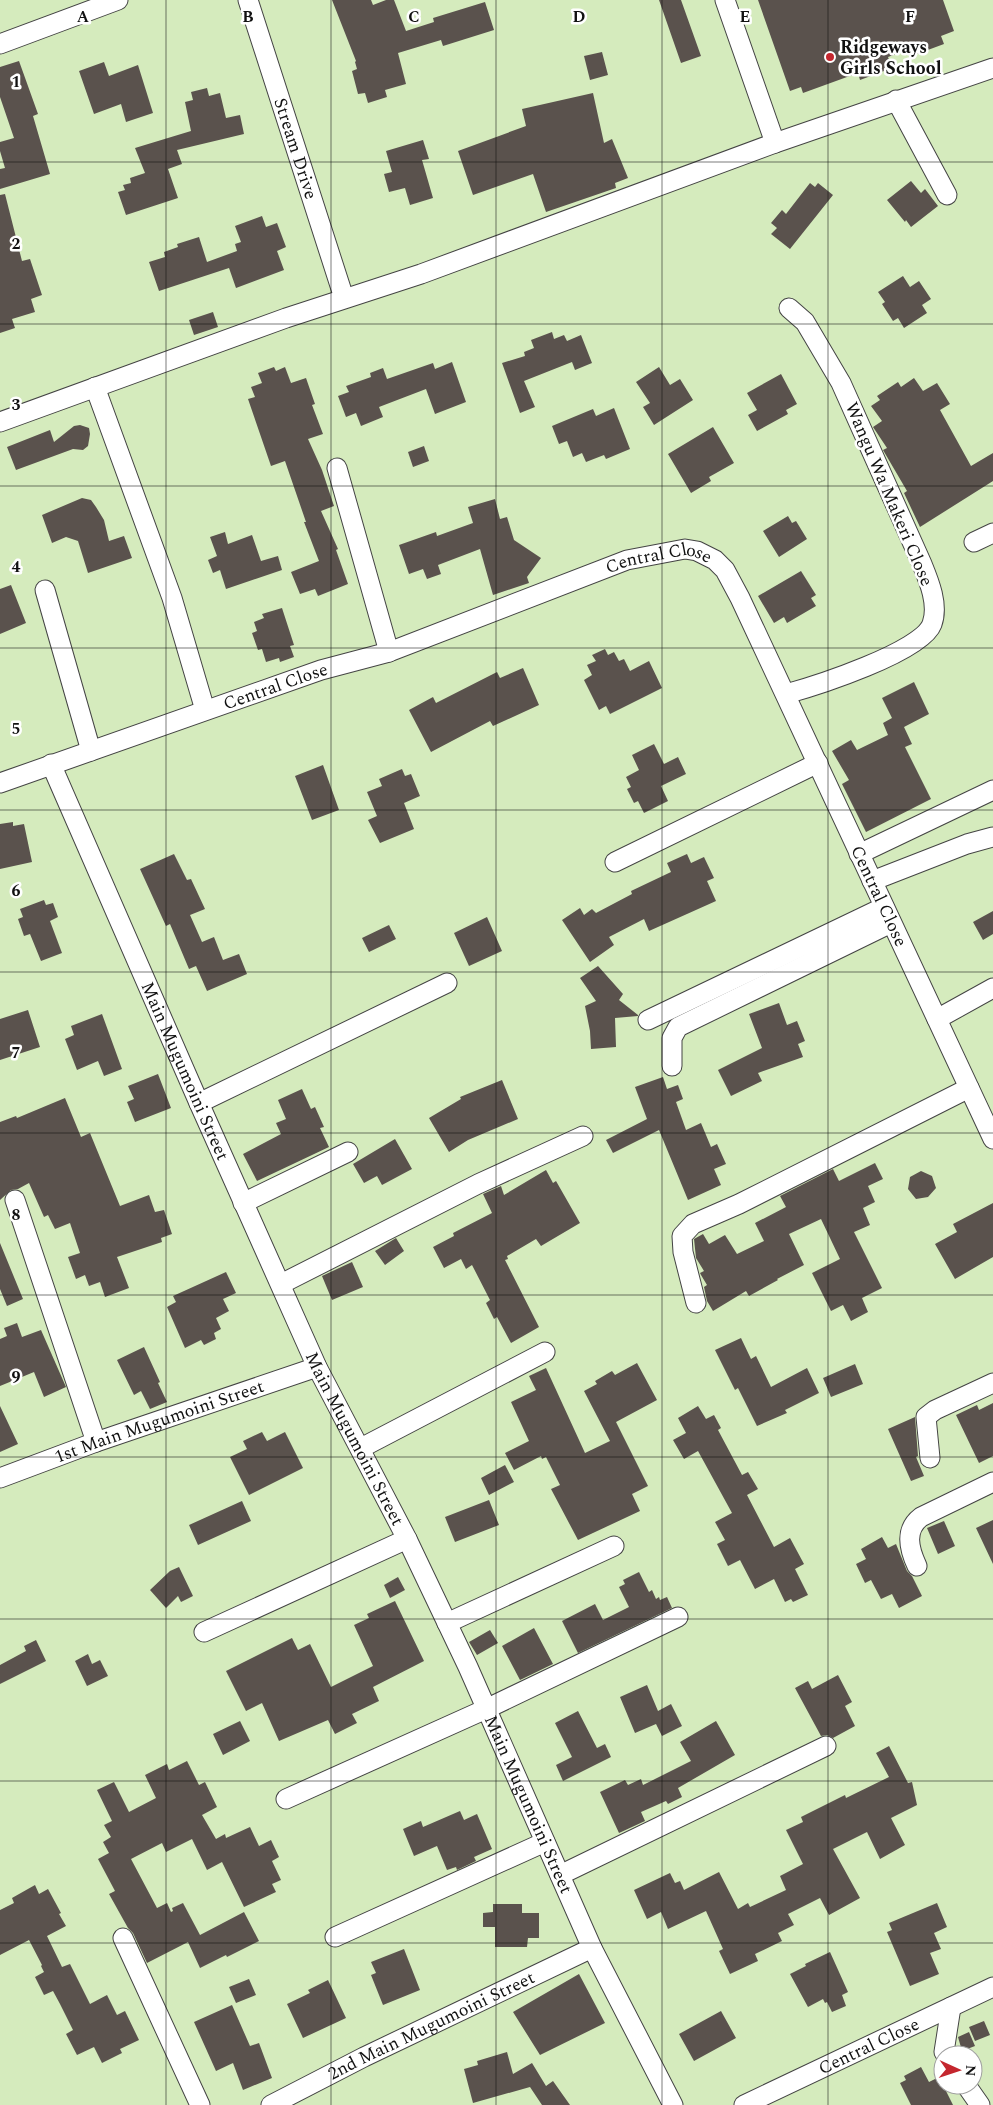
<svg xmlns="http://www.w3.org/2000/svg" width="993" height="2105" font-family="Spectral,serif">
<rect width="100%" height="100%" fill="#fffdf5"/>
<path fill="#d5ebbd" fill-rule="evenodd" d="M0 0H993V2105H0ZM943 2055H973V2085H943Z"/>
<path fill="#5a524d" d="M332 0H371L373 5 386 0H394L406 31 434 22 433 18 485 2 494 30 443 46 441 40 398 53 406 84 385 90 387 97 368 103 365 93 358 94 352 71 357 69 355 62 356 61Z
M659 0H681L701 56 681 63Z
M758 0H943L954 31 941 36 944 44 917 54 915 47 888 57 892 68 860 80 858 73 803 93 801 87 790 91Z
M602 52 608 75 590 80 584 56Z
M19 61 38 114 33 116 50 174 0 189V169L5 168 0 151V142L14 138 0 97V67Z
M104 62 109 76 138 65 153 113 126 122 121 104 94 114 79 71Z
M207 88 209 96 220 93 226 118 240 115 244 134 177 150 182 164 168 169 178 198 126 215 118 192 125 190 123 185 131 183 130 178 145 173 135 148 191 131 185 102 193 100 191 92Z
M593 93 604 143 612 139 628 178 615 183 616 188 546 212 533 174 473 195 458 151 526 126 522 109Z
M423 140 429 159 422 160 433 198 410 205 405 188 389 192 384 174 392 172 386 151Z
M911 181 921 193 925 189 938 206 911 227 906 220 905 222 887 200Z
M810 183 815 187 818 183 833 195 790 249 771 234 777 228 771 223 782 210 786 214Z
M5 194 22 261 30 259 42 295 31 299 35 312 12 319 15 328 0 333V195Z
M262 216 266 227 277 223 286 247 277 251 284 270 236 288 229 268 159 291 149 262 165 257 164 252 178 247 177 244 199 237 207 262 237 251 235 244 241 242 235 226Z
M903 276 910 287 919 281 931 299 922 305 927 313 904 328 898 318 893 321 882 304 885 302 878 292Z
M213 312 218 327 194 335 189 320Z
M552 332 554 339 564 335 567 341 581 335 592 363 575 370 572 362 524 381 535 407 520 413 502 363 525 356 524 352 534 348 531 340Z
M452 362 466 402 435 414 426 389 379 407 383 417 361 426 356 413 346 417 338 396 349 392 346 386 371 377 370 373 383 368 387 379 433 363 435 369Z
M274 367 276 371 285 367 291 383 306 378 315 404 312 405 323 434 308 439 322 470 334 506 321 511 338 549 336 550 348 584 318 596 315 589 300 594 291 572 319 561 304 522H306L285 461 271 466 248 399 255 397 251 387 262 383 258 373Z
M659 367 670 385 680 379 693 400 654 425 643 407 650 403 636 382Z
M781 374 797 404 786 410 788 414 757 431 748 415 757 410 747 393Z
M914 378 923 391 937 383 950 404 940 410 971 466 993 453V481L920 527 904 493 907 491 883 450 887 448 873 427 882 421 871 406 880 400 877 396 898 382 901 387Z
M614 408 630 449 606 459 604 455 586 462 582 453 573 457 567 441 559 444 552 426 593 409 596 416Z
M80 425 89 428 90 434 88 446 83 450 73 449 16 470 7 447 50 430 54 442 74 426Z
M713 427 734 463 709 477 711 481 691 493 668 454Z
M424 446 429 461 413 467 408 452Z
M82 498 91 500 96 507 104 520 109 541 124 536 132 558 88 573 78 541 66 537 52 543 42 515Z
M495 499 500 519 507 517 514 540 541 558 527 577 529 583 493 595 480 549 438 565 441 574 427 579 423 569 409 574 399 545 436 532 437 536 473 523 468 507Z
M788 516 792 523 796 521 807 539 779 557 763 531Z
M225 532 228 544 252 535 261 561 278 556 282 570 226 589 220 570 213 573 208 560 217 556 210 537Z
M801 571 816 595 811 598 816 606 787 623 784 617 774 623 758 596Z
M11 585 26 623 0 634V589Z
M282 608 294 645 290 646 294 657 280 662 279 658 266 662 262 649 258 650 252 633 257 631 254 622 264 618 262 614Z
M605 649 608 655 614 652 619 661 624 659 630 671 649 661 662 688 610 714 606 706 599 710 584 680 592 675 587 665 596 661 592 655Z
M523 668 539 705 493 726 490 721 431 752 409 710 433 697 436 703 497 672 500 678Z
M914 682 929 714 904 727 912 744 905 747 931 799 866 832 842 784 849 780 832 751 851 740 857 750 888 735 883 723 892 718 882 698Z
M654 744 664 764 678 757 686 774 661 786 668 801 644 813 638 801 634 803 627 789 631 787 626 777 639 770 632 755Z
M323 765 339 810 312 820 295 776Z
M402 769 405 776 411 774 420 796 404 803 414 829 380 843 368 820 377 816 367 792 382 786 379 779Z
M13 822V826L24 824 32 862 0 869V824Z
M174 854 187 880 191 879 205 909 190 915 202 942 214 937 223 960 239 954 247 974 207 991 196 966 189 969 170 924 166 926 140 869Z
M687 854 691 863 704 857 714 878 707 881 716 901 649 931 644 919 609 937 614 945 590 962 562 920 580 908 584 915 592 909 596 913 632 894 631 891 671 872 667 863Z
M44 900 46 905 53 903 58 917 50 921 62 953 41 961 30 934 24 936 18 919 23 917 20 909Z
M993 911V934L983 940 973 922Z
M487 917 502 951 469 966 454 933Z
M389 925 396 939 369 952 362 938Z
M598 966 623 994 619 1000 638 1015V1016L615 1018 616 1047 591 1049 590 1031 585 1006 596 1001 580 978Z
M779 1003 787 1025 797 1021 805 1041 798 1044 803 1057 758 1073 762 1081 731 1096 718 1070 762 1048 749 1014Z
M28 1010 40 1047 0 1060V1019Z
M102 1014 122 1069 104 1076 98 1061 77 1070 65 1039 74 1035 71 1026Z
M158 1074 171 1108 135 1122 127 1102 134 1099 128 1086Z
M663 1077 667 1089 678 1085 683 1099 676 1102 686 1130 701 1123 711 1147 717 1144 726 1164 714 1169 721 1185 688 1200 659 1130 613 1153 606 1140 647 1119 635 1087Z
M502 1080 518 1119 468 1140 449 1152 429 1118 461 1099 460 1097Z
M302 1089 311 1109 315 1107 324 1127 320 1128 329 1147 257 1181 243 1154 281 1134 276 1123 286 1119 278 1100Z
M65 1098 81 1137 90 1133 120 1206 149 1195 155 1212 164 1210 172 1234 161 1238 162 1242 117 1257 129 1288 105 1297 100 1282 89 1286 85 1275 76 1279 68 1257 80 1253 70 1223 55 1229 48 1215 44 1217 29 1183 18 1189 11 1190 0 1200V1122L16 1116 17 1118Z
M395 1139 412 1169 382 1185 377 1176 364 1183 353 1164Z
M875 1163 883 1179 868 1186 875 1202 863 1208 870 1225 854 1232 882 1288 862 1298 868 1312 851 1321 843 1305 831 1311 812 1273 840 1259 821 1219 789 1234 804 1265 777 1279 778 1280 749 1296 746 1291 713 1311 707 1301 704 1287 707 1285 701 1275 700 1273 704 1271 696 1258 694 1239 703 1234 709 1244 725 1235 737 1254 764 1241 755 1223 786 1207 780 1196 833 1169 839 1181Z
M546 1170 553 1183 556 1181 580 1223 541 1246 536 1239 507 1256 508 1259 505 1260 539 1327 511 1343 497 1317 494 1319 486 1303 490 1300 472 1265 466 1269 461 1259 444 1268 433 1247 454 1236 453 1233 492 1213 483 1194 501 1186 504 1195Z
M921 1171 932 1176 936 1188 928 1197 916 1199 908 1189 910 1177Z
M993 1203V1257L955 1279 935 1244 957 1232 953 1224Z
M396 1238 404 1251 385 1265 375 1251Z
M0 1243 23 1299 7 1306 0 1289Z
M352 1262 363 1287 332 1300 322 1276Z
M226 1272 236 1293 223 1299 229 1311 216 1318 221 1329 214 1333 216 1339 204 1345 201 1340 185 1348 167 1307 176 1302 173 1296Z
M17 1323 22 1337 41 1330 66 1387 44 1397 34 1372 0 1386V1339L7 1336 4 1328Z
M741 1338 751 1359 756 1356 771 1387 807 1368 819 1393 785 1410 787 1413 757 1426 738 1388 735 1390 715 1350Z
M144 1347 160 1382 158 1383 167 1402 150 1409 141 1391 134 1395 117 1360Z
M637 1363 657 1400 616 1422 648 1486 632 1494 640 1511 578 1540 551 1489 560 1485 546 1457 542 1459 541 1456 514 1470 505 1453 529 1441 511 1402 536 1390 529 1376 546 1368 585 1453 610 1441 584 1391 597 1384 595 1381 612 1371 615 1375Z
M855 1364 863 1384 831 1397 823 1378Z
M993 1403V1456L979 1463 956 1415 977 1405 979 1410Z
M0 1406 18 1444 0 1452Z
M698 1406 706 1419 714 1415 721 1428 718 1430 742 1475 748 1472 758 1489 747 1495 774 1547 790 1538 804 1564 795 1569 808 1595 793 1602 791 1599 785 1602 774 1579 755 1589 740 1560 728 1566 717 1544 725 1540 715 1522 732 1513 698 1451 684 1459 673 1440 686 1433 678 1418Z
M915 1417 918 1456 916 1457 924 1476 911 1481 888 1429Z
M262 1432 267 1441 285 1432 303 1468 249 1495 230 1457 247 1449 243 1441Z
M505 1465 514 1482 489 1495 481 1478Z
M489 1500 499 1525 455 1542 445 1517Z
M242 1501 251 1521 198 1545 189 1525Z
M993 1520V1564L976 1528Z
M944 1521 955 1546 938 1554 927 1528Z
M882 1537 888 1548 896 1544 907 1571 912 1576 922 1596 899 1608 892 1594 881 1599 871 1580 865 1583 856 1564 866 1559 861 1549Z
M179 1567 193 1596 181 1602 178 1596 166 1608 150 1590 170 1571Z
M639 1572 649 1592 652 1590 656 1599 659 1597 660 1600 667 1597 672 1608 578 1653 562 1621 595 1604 603 1620 629 1607 619 1587 625 1584 623 1580Z
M398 1577 405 1590 390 1598 384 1585Z
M395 1601 424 1661 373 1687 379 1701 352 1714 357 1723 335 1734 328 1720 279 1741 262 1703 246 1711 226 1671 292 1638 298 1650 310 1644 331 1687 373 1666 354 1625 369 1618 367 1614Z
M534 1628 553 1664 520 1680 502 1646Z
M490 1630 498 1643 477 1655 469 1642Z
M36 1640 46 1661 0 1684V1665L26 1651 24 1646Z
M88 1654 92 1664 100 1660 108 1676 87 1686 75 1661Z
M838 1675 852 1702 845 1706 855 1726 833 1738 827 1735 821 1736 795 1688 808 1681 812 1689Z
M647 1685 658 1711 671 1704 682 1726 662 1736 656 1724 635 1733 620 1697Z
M578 1711 597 1748 605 1744 611 1757 563 1781 556 1765 572 1757 555 1723Z
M240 1721 250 1741 223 1755 213 1734Z
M716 1721 735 1755 678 1788 682 1797 668 1804 666 1801 641 1812 645 1821 619 1833 600 1792 625 1780 628 1785 641 1779 643 1785 691 1761 680 1742Z
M889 1746 908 1783 912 1782 917 1805 891 1818 905 1845 880 1859 867 1832 833 1849 860 1898 829 1915 820 1898 788 1914 794 1925 778 1933 782 1941 755 1954 758 1961 730 1974 719 1951 723 1949 706 1911 668 1929 661 1912 647 1919 634 1890 670 1873 675 1883 680 1881 684 1890 719 1872 738 1909 748 1903 750 1907 786 1890 780 1876 803 1864 786 1830 803 1822 801 1817 845 1795 846 1798 889 1777 876 1753Z
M187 1761 199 1785 205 1782 217 1807 202 1815 216 1839 225 1834 226 1838 250 1827 259 1846 271 1840 279 1857 272 1861 281 1880 272 1884 276 1892 244 1907 222 1862 207 1870 192 1839 166 1852 162 1843 131 1859 157 1908 167 1903 171 1912 173 1911 172 1908 183 1903 200 1935 244 1912 259 1941 227 1957 226 1955 200 1968 188 1942 147 1963 133 1933 128 1928 109 1894 115 1891 98 1859 109 1853 103 1842 111 1837 104 1825 112 1821 97 1790 114 1782 129 1812 156 1798 145 1775 167 1764 169 1770Z
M460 1811 464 1820 477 1814 492 1849 474 1857 476 1861 457 1870 456 1867 447 1870 437 1846 414 1856 403 1829 421 1821 423 1827Z
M35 1885 39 1894 48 1889 61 1913 59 1914 66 1926 47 1936 62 1967 70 1964 90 2004 107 1995 117 2015 125 2011 139 2040 120 2049 122 2053 102 2063 94 2047 77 2055 66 2034 73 2030 60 2004 53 1991 44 1995 35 1977 44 1972 41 1966 42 1965 29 1940 0 1955V1910L14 1903 12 1898Z
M937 1903 947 1927 934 1933 941 1949 930 1953 939 1974 910 1986 887 1932 892 1930 889 1923Z
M493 1904H522V1913H539V1938H528L527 1947H495V1927H483V1913L493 1912Z
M404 1949 420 1990 383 2005 371 1975 376 1973 371 1962Z
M830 1952 848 1992 842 1995 846 2006 832 2012 827 2002 825 2003 823 1999 808 2007 790 1974 806 1966 805 1964Z
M579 1974 605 2023 540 2055 513 2012Z
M249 1979 256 1995 236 2003 229 1987Z
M328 1980 346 2018 303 2038 287 2004 310 1993 308 1990Z
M232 2005 250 2046 259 2043 272 2078 243 2090 233 2063 216 2071 194 2022Z
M721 2011 736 2038 694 2061 679 2034Z
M984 2021 990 2035 975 2041 969 2027Z
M969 2032 975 2046 962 2051 958 2037Z
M507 2052 513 2074 532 2063 546 2086 553 2081 570 2105H542L530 2087 473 2103 464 2069 478 2065 477 2061Z
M921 2067 929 2082 939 2077 953 2105H911L900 2083 906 2080 904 2076Z"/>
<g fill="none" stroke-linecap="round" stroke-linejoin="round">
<defs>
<g id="minor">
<path id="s1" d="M248 0 344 298"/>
<path d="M725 0 775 143"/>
<path d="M0 44 118 0"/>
<path d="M896 100 947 195"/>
<path d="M95 387 172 598 205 710"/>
<path d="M0 422 286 318 421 274 775 143 993 68"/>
<path d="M337 468 389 652"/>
<path d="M974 542 993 533"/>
<path d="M45 590 91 751"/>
<path d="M786 694C815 686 922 652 932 624 939 605 929 581 922 564L841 383 805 322 789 308"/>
<path id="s2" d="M51 764 199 1103 317 1367 407 1539 468 1667 592 1948 673 2105"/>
<path id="s3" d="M0 783 321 670 389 652 627 560 685 549 697 551 715 560 725 570 740 598 993 1139"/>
<path d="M859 854 993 790"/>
<path d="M615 862 818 763"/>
<path d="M872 881 967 844 993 837"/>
<path d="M937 1019 993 988"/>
<path d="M648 1020 884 907"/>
<path d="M672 1066V1038L678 1027 891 923"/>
<path d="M199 1103 447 983"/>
<path d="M15 1200 96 1442"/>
<path d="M243 1203 348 1152"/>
<path d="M281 1284 478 1184 583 1136"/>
<path d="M696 1303 683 1252 682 1236 693 1224 739 1204 969 1088"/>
<path d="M361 1448 545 1352"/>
<path d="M930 1458 926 1417 935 1410 993 1383"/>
<path id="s4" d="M0 1478 96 1442 317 1367"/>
<path d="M917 1566C909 1549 904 1530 921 1517L993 1482"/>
<path d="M447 1623 614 1546"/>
<path d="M204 1632 407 1539"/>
<path d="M286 1799 486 1709 678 1617"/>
<path d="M560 1875 826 1746"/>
<path d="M335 1937 545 1842"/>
<path d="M123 1938 200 2105"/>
<path d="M946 2055 944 2052 951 2007"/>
<path d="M966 2085 980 2105"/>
<path id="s5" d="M271 2105 364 2057 592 1948"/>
<path id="s6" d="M744 2105 993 1987"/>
</g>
</defs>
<use href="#minor" stroke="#444" stroke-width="21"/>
<use href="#minor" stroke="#fff" stroke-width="19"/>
</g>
<path fill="none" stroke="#111" stroke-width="1" stroke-opacity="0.55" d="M166 0V2105M331 0V2105M496 0V2105M662 0V2105M828 0V2105M0 162H993M0 324H993M0 486H993M0 648H993M0 810H993M0 972H993M0 1133H993M0 1295H993M0 1457H993M0 1619H993M0 1781H993M0 1943H993"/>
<circle fill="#c4262e" stroke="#fff" stroke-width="2" cx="830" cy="57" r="5"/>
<g text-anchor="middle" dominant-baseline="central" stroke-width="5" stroke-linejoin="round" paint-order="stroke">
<g font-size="18" font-weight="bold" fill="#111" stroke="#fff" text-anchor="start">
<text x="840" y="47">Ridgeways<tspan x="840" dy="21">Girls School</tspan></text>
</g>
<g font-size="18" fill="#111" stroke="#fff">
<text stroke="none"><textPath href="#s1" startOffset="156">Stream Drive</textPath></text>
<text transform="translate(889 494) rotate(67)">Wangu Wa Makeri Close</text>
<text stroke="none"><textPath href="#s3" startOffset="698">Central Close</textPath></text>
<text stroke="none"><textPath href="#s3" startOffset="292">Central Close</textPath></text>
<text stroke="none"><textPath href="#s3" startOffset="1132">Central Close</textPath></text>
<text stroke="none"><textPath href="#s2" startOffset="335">Main Mugumoini Street</textPath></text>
<text stroke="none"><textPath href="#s4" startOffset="169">1st Main Mugumoini Street</textPath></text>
<text stroke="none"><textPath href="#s2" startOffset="740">Main Mugumoini Street</textPath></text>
<text stroke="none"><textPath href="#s2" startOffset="1145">Main Mugumoini Street</textPath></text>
<text stroke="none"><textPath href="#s5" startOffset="179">2nd Main Mugumoini Street</textPath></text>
<text stroke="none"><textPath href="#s6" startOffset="138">Central Close</textPath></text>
</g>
</g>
<g font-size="16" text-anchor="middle" font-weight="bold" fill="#111" stroke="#fff" stroke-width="5" stroke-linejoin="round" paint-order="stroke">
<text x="83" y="22">A</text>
<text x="248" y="22">B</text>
<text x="414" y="22">C</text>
<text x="579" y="22">D</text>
<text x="745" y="22">E</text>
<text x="910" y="22">F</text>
<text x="16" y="87">1</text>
<text x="16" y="249">2</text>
<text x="16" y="410">3</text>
<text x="16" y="572">4</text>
<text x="16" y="734">5</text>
<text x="16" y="896">6</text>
<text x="16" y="1058">7</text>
<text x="16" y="1220">8</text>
<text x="16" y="1382">9</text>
</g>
<g transform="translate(958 2070) rotate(93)"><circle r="24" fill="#ffffff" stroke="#a0a0a0"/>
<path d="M0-4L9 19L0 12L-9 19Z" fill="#c4262e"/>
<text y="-8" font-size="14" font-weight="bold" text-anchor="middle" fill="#111111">N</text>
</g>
</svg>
